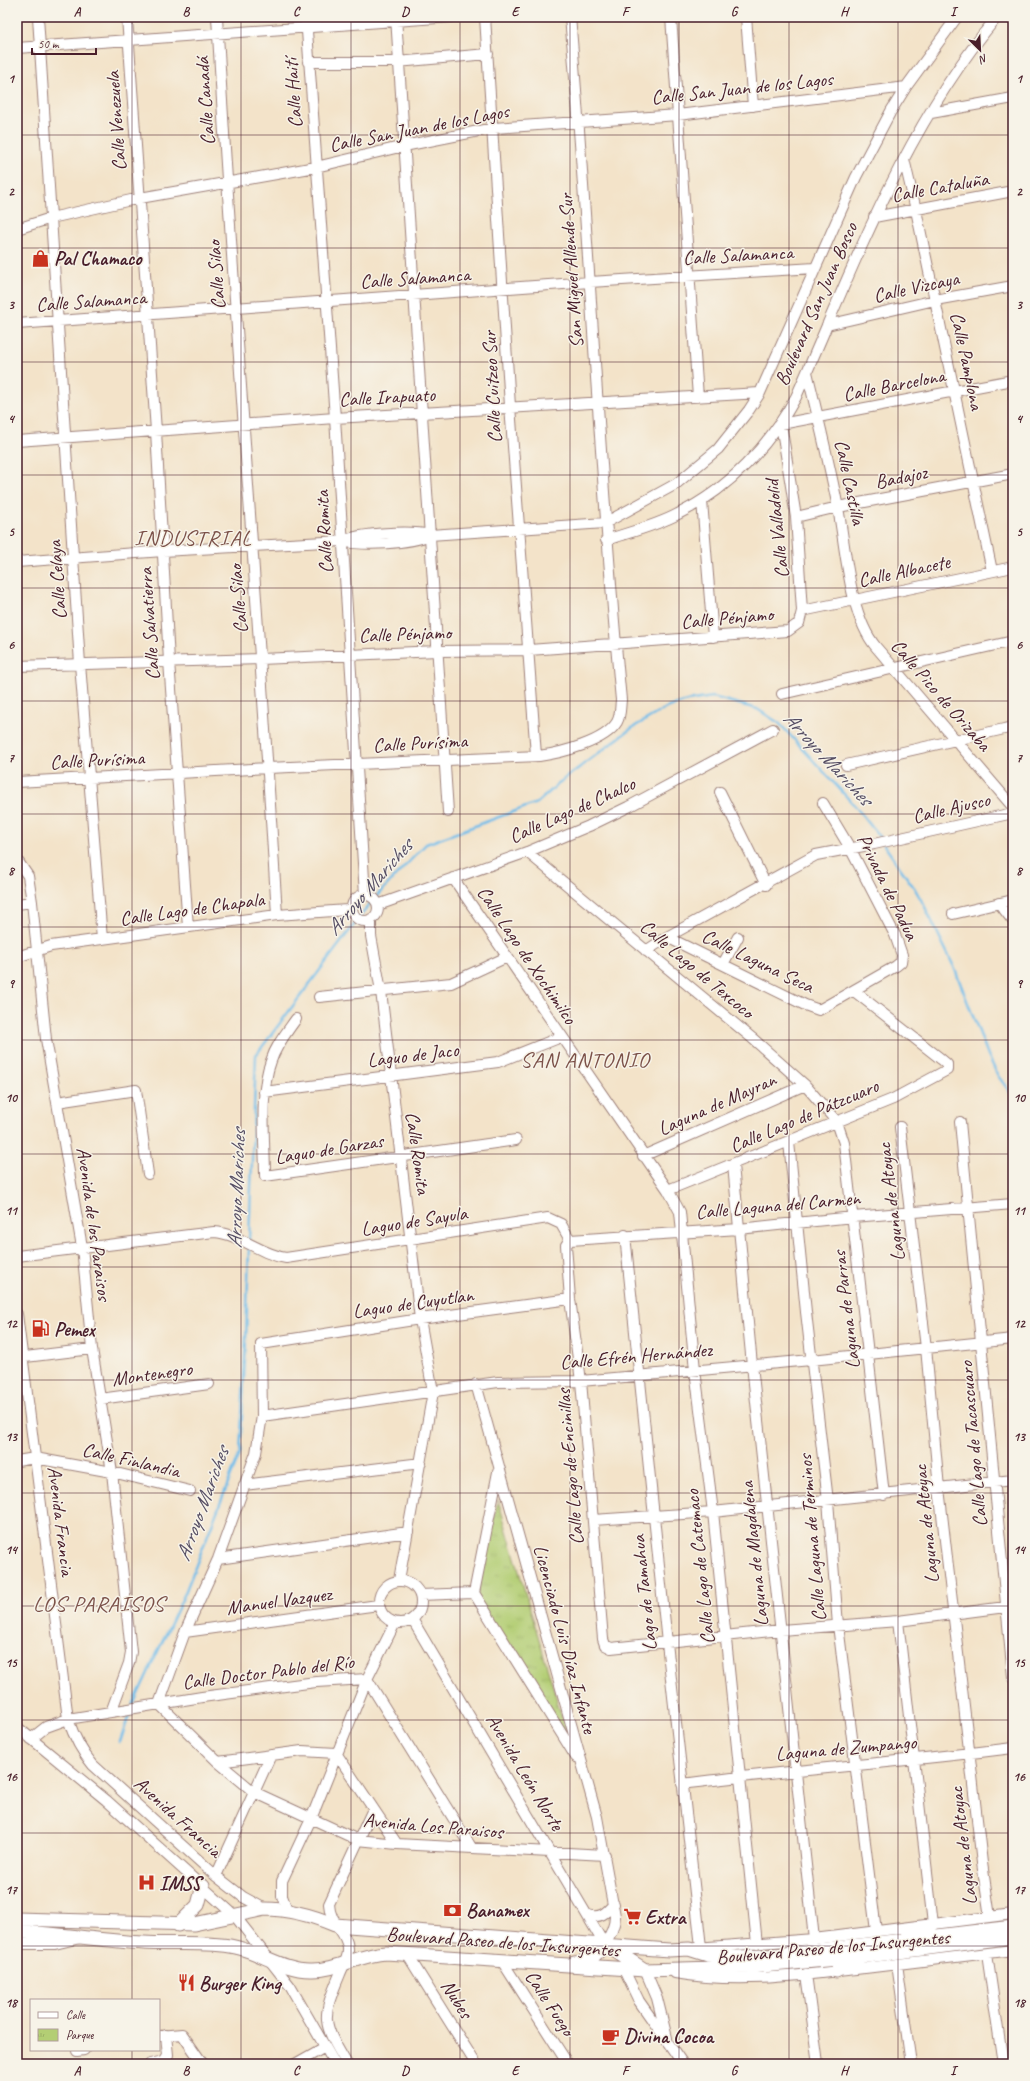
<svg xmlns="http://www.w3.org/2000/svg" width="1030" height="2081" font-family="Caveat,sans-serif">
<defs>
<pattern id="park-tufts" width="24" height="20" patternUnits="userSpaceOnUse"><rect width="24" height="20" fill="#b3ce74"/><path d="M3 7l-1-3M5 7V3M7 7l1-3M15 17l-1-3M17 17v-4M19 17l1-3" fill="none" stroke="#9bb065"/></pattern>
</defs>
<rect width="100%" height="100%" fill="#f7f3e8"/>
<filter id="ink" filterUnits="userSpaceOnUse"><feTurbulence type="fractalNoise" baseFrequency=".025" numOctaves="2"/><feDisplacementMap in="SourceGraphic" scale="8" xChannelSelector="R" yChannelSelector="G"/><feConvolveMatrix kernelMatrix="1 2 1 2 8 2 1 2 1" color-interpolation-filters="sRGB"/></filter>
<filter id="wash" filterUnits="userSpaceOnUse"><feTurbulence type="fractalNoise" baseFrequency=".012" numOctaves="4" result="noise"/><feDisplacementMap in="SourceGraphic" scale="16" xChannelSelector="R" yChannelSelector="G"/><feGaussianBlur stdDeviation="0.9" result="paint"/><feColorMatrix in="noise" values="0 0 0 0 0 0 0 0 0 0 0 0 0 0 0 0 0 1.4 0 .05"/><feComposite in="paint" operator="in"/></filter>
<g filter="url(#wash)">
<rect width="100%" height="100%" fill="#f3e3c9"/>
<path fill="url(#park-tufts)" stroke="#7e7650" d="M498 1500 569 1741 476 1601Z"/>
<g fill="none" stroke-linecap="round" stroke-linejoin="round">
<path stroke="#71bdea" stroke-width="2.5" d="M884 845 915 889 924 905 954 967 988 1055 998 1076 1013 1096
M249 1240 256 1055 372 901 426 844 537 803 564 779 632 728 666 708 687 701 713 697 757 709 779 723 856 807 882 840
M133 1705 185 1593 240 1453 246 1340 249 1247
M120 1742 130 1712"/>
</g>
</g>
<g filter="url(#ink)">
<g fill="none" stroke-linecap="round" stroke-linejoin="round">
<defs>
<path id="minor" d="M38 17 80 664 102 939
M127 17 156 431 169 661 188 927
M217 17C234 317 259 616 277 915
M306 17 335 418 365 895
M396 17 448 812
M485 17 510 406 536 755
M671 17 698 397
M746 17 753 106
M17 48 451 17
M308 62H397L488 54
M931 113 1013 98
M904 159 916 210 992 571
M874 217 1013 191
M17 229 51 218 140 198 316 167 404 146 494 128 678 115 906 87
M17 324 590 282 815 268
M827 325 935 300 1013 286
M807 372C818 417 829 462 838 508 846 549 849 615 876 647L1013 807
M17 441 335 418 760 393
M702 501 713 637
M796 517 838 507 1013 474
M606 540C630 532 656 526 678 514 729 489 769 446 796 397 854 266 904 128 997 17
M342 541C360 533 411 530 430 535
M17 562 163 551 342 541C364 546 409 544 430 535L605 523 676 484 718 449 749 410 760 393 856 177 891 111 906 87 957 17
M802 611 1013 567
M17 666 261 659 437 651 529 650 788 631 799 623 802 611 796 517 781 424 1013 380
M782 694 1013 641
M846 765 1013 727
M17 782 268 768 539 756C561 753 605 742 617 722 621 715 620 707 621 700 599 473 590 245 570 17
M720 792 766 885
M527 852 752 1038 805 1085 837 1122 844 1143 884 1495
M17 860 28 876 32 902 46 1039 82 1247 92 1349 112 1472 131 1652 129 1663 111 1712
M453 878 668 1190 680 1212 695 1370 713 1512 757 1944
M352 908a13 13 0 1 1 26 0a13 13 0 1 1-26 0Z
M999 903 1013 921
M17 904 32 902
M378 905 527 852 589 826 628 807 773 729
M953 914 1013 900
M371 919V936L381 991 420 1319 433 1392 399 1580
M667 937 805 1005 819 1010 896 966 901 962 902 955 895 935 850 848 823 803
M646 951 667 937 816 855 874 844 1013 813
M17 957 51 946 277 915 347 910 352 908
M723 964 738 937
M319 997 451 983 507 957
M296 1019C287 1032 276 1045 271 1061 259 1092 265 1143 265 1176L516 1140
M264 1092 498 1062 561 1037
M57 1102 136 1090 148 1174
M960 1122 1013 1677
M900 1127 926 1348 939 1488 982 1863 990 1917
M789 1142 806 1312 828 1501 838 1625 876 1931
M643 1156 805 1085
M733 1165 752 1365 814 1939
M668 1190 893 1099 947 1070V1064L941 1059 854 991
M625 1235 667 1643 701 1947
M570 1240 566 1245 570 1299 581 1381 603 1639 605 1645 611 1648 781 1630 898 1621 1013 1606
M570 1240 739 1229 853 1217 1013 1204
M17 1256 214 1232C241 1234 261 1255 286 1258L548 1218 561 1224 570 1240
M570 1299 420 1319 261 1344 262 1416 256 1453 218 1559 185 1632 159 1704 218 1762 254 1792 358 1840 397 1844 605 1855
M17 1314 68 1719C74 1737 81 1751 93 1765L216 1876 243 1897 265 1909
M17 1358 92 1349
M100 1399 209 1384
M262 1416 498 1382 581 1381 811 1360 1013 1339
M17 1461 35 1458 112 1472 190 1491
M244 1485 421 1463
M593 1520 713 1512 1013 1480
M218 1559 408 1532
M379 1602a21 21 0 1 1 42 0a21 21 0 1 1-42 0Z
M474 1593 576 1757
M474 1593 498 1472
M420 1595 474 1593
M412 1619 604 1944C611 1935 615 1927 615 1916L597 1817 476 1384
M898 1621 933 1924
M185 1632 378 1605
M367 1679 471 1847
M17 1727 106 1800 235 1916 290 1986 335 2064
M31 1739 46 1727 68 1719 202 1697 316 1682 367 1679
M336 1753 397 1844
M218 1762 302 1751 336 1753
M682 1784C792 1770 903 1762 1013 1748
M216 1876 271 1755
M287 1910 282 1896V1881L311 1819 367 1679 395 1623
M588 1915C600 1919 606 1913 614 1904
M17 1944H55L80 1938
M695 1948 814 1939 1013 1914
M407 1954 476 2064
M987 1954 1003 2064
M502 1961 568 2064
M897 1964 911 2064
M624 1970 639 2001 683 2064
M645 1970 657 1998 667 2038
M675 1973C739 1984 802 1975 865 1968 915 1962 964 1956 1013 1950
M806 1974 818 2064
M159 2036 182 2034 203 2064
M77 2051 84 2050
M150 2064 164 2061 168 2055 166 2035
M295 2064 325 2047
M347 2064C322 2022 321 2019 340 1974 343 1966 349 1957 348 1948 346 1930 330 1925 329 1904L373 1809"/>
<path id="major" d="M17 1919 194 1924 265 1909C290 1909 311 1915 335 1925L669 1950 689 1949 708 1955 737 1957 767 1956 1013 1927
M178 1925 198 1905 203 1886
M17 1932C60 1933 101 1941 144 1943 173 1945 207 1941 235 1947 260 1952 283 1970 310 1970 337 1971 360 1954 386 1953L645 1970 751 1967 868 1956 1013 1937
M908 1936 933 1924
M606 1945 645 1970
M574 1963C588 1962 597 1956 604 1944
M836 1971 860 1960"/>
</defs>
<use href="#minor" stroke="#9e817a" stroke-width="12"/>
<use href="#major" stroke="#9e817a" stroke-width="15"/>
<use href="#minor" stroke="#fff" stroke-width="10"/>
<use href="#major" stroke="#fff" stroke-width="13"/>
</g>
</g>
<path fill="none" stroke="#4a1f2b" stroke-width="1" stroke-opacity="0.55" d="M132 17V2000M241 17V2064M351 17V2064M460 17V2064M570 17V2064M679 17V2064M789 17V2064M898 17V2064M17 135H1013M17 248H1013M17 362H1013M17 475H1013M17 588H1013M17 701H1013M17 814H1013M17 927H1013M17 1040H1013M17 1154H1013M17 1267H1013M17 1380H1013M17 1493H1013M17 1606H1013M17 1720H1013M17 1833H1013M17 1946H1013M132 2050V2064"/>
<defs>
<symbol id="shop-bare" viewBox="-9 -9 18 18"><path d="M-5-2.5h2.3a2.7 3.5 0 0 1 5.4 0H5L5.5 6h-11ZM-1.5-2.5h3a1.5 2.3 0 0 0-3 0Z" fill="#c8321e" stroke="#f7f3e8" stroke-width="2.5" paint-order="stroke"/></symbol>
<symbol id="fuel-bare" viewBox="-9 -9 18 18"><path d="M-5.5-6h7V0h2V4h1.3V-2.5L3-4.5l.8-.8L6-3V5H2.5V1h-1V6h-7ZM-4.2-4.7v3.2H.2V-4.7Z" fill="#c8321e" stroke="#f7f3e8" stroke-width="2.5" paint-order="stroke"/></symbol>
<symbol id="hospital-bare" viewBox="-9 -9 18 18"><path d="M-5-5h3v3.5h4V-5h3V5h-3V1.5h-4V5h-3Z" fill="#c8321e" stroke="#f7f3e8" stroke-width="2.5" paint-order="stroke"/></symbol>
<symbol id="bank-bare" viewBox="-9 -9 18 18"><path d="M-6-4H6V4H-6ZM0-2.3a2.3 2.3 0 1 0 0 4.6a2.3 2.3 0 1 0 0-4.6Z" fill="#c8321e" stroke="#f7f3e8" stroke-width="2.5" paint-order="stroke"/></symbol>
<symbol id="supermarket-bare" viewBox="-9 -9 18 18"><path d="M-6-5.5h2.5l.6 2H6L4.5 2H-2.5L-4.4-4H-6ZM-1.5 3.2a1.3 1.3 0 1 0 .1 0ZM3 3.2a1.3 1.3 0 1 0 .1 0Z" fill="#c8321e" stroke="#f7f3e8" stroke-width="2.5" paint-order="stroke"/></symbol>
<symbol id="restaurant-bare" viewBox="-9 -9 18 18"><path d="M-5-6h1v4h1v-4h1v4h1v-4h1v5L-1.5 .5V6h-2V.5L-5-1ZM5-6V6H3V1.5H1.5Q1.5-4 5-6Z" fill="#c8321e" stroke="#f7f3e8" stroke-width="2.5" paint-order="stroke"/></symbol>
<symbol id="cafe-bare" viewBox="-9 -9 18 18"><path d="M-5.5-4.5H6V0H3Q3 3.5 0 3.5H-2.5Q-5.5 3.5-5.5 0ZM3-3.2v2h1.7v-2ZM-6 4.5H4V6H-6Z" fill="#c8321e" stroke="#f7f3e8" stroke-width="2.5" paint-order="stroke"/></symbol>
</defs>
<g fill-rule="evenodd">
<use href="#shop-bare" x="28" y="246" width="25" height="25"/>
<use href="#fuel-bare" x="28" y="1316" width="25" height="25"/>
<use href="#hospital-bare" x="134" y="1870" width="25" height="25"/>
<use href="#bank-bare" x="440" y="1898" width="25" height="25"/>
<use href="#supermarket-bare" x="620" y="1904" width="25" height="25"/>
<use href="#restaurant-bare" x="174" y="1970" width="25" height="25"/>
<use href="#cafe-bare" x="598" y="2024" width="25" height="25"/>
</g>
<g text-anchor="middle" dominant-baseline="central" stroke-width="3" stroke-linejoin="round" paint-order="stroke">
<g font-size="20" fill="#4a1f2b" stroke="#f7f3e8">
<text transform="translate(742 88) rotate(-6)">Calle San Juan de los Lagos</text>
<text transform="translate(293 93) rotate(-94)">Calle Haití</text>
<text transform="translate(205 101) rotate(-94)">Calle Canadá</text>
<text transform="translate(116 121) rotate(-94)">Calle Venezuela</text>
<text transform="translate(419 128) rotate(-11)">Calle San Juan de los Lagos</text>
<text transform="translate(940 187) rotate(-10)">Calle Cataluña</text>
<text transform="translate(738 255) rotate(-3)">Calle Salamanca</text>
<text transform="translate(571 271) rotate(-94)">San Miguel Allende Sur</text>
<text transform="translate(216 275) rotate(-94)">Calle Silao</text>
<text transform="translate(415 278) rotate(-4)">Calle Salamanca</text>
<text transform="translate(916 287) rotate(-12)">Calle Vizcaya</text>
<text transform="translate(91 301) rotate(-4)">Calle Salamanca</text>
<text transform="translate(816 304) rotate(-66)">Boulevard San Juan Bosco</text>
<text transform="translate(967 361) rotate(78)">Calle Pamplona</text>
<text transform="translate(894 385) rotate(-11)">Calle Barcelona</text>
<text transform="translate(492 387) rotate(-93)">Calle Cuitzeo Sur</text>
<text transform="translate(387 397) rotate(-3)">Calle Irapuato</text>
<text transform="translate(901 477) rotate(-11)">Badajoz</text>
<text transform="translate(850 482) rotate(78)">Calle Castilla</text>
<text transform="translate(777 529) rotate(-96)">Calle Valladolid</text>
<text transform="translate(324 532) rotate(-93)">Calle Romita</text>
<text transform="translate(904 571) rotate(-12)">Calle Albacete</text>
<text transform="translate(57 580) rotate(-94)">Calle Celaya</text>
<text transform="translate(238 599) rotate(-95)">Calle Silao</text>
<text transform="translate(727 618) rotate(-5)">Calle Pénjamo</text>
<text transform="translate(149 624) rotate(-94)">Calle Salvatierra</text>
<text transform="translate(405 634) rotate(-2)">Calle Pénjamo</text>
<text transform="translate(941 695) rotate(49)">Calle Pico de Orizaba</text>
<text transform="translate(420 743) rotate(-3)">Calle Purísima</text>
<text transform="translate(97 760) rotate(-3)">Calle Purísima</text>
<text transform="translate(951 808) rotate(-13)">Calle Ajusco</text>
<text transform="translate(572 810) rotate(-24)">Calle Lago de Chalco</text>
<text transform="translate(888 887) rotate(64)">Privada de Padua</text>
<text transform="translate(192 909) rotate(-8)">Calle Lago de Chapala</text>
<text transform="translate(527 955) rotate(56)">Calle Lago de Xochimilco</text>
<text transform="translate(758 961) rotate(26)">Calle Laguna Seca</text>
<text transform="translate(697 969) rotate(40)">Calle Lago de Texcoco</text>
<text transform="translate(413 1055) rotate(-7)">Laguo de Jaco</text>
<text transform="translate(717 1104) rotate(-24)">Laguna de Mayran</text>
<text transform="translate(804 1116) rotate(-23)">Calle Lago de Pátzcuaro</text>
<text transform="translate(329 1149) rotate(-9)">Laguo de Garzas</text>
<text transform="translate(418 1153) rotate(82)">Calle Romita</text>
<text transform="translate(891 1202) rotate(-97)">Laguna de Atoyac</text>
<text transform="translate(778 1205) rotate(-5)">Calle Laguna del Carmen</text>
<text transform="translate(414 1221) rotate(-9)">Laguo de Sayula</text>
<text transform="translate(94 1224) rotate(82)">Avenida de los Paraisos</text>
<text transform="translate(413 1303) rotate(-8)">Laguo de Cuyutlan</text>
<text transform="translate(846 1310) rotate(-97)">Laguna de Parras</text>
<text transform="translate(636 1356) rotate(-5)">Calle Efrén Hernández</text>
<text transform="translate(152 1374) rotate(-8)">Montenegro</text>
<text transform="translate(973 1444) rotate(-95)">Calle Lago de Tacascuaro</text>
<text transform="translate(131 1460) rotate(13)">Calle Finlandia</text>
<text transform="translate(570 1467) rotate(-95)">Calle Lago de Encinillas</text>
<text transform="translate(61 1521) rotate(83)">Avenida Francia</text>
<text transform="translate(926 1524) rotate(-96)">Laguna de Atoyac</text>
<text transform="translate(812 1538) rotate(-95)">Calle Laguna de Terminos</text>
<text transform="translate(754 1554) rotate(-96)">Laguna de Magdalena</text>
<text transform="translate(700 1567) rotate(-96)">Calle Lago de Catemaco</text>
<text transform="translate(644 1593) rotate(-96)">Lago de Tamahua</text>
<text transform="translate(279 1601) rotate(-8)">Manuel Vazquez</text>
<text transform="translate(565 1639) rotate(75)">Licenciado Luis Díaz Infante</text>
<text transform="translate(268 1672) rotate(-7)">Calle Doctor Pablo del Río</text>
<text transform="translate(846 1748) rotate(-5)">Laguna de Zumpango</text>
<text transform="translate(525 1772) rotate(59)">Avenida León Norte</text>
<text transform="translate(178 1817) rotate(42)">Avenida Francia</text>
<text transform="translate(433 1826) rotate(5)">Avenida Los Paraisos</text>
<text transform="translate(963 1846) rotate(-97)">Laguna de Atoyac</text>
<text transform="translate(503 1942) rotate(4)">Boulevard Paseo de los Insurgentes</text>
<text transform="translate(833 1947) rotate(-5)">Boulevard Paseo de los Insurgentes</text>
<text transform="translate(457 1999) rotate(58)">Nubes</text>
<text transform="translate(550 2003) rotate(57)">Calle Fuego</text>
</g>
<g font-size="20" font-weight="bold" fill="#4a1f2b" stroke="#f7f3e8" text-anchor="start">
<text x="54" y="258">Pal Chamaco</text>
<text x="54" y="1329">Pemex</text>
<text x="159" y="1883">IMSS</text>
<text x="466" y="1910">Banamex</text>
<text x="645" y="1917">Extra</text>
<text x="199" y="1983">Burger King</text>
<text x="624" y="2036">Divina Cocoa</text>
</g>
<g font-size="21" font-style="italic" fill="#564e64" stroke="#f7f3e8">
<text transform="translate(828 758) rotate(47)">Arroyo Mariches</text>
<text transform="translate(369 887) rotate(-49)">Arroyo Mariches</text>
<text transform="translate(236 1189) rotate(-88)">Arroyo Mariches</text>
<text transform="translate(202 1504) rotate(-70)">Arroyo Mariches</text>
</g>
<g font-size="22" letter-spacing="1" fill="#7c524a" stroke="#f7f3e8">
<text x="193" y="538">INDUSTRIAL</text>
<text x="585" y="1060">SAN ANTONIO</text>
<text x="99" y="1604">LOS PARAISOS</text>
</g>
</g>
<rect width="1030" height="2081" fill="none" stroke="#f7f3e8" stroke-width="44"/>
<rect x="30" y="1999" width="130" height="52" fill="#f7f3e8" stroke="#b29e9c"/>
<rect x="38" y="2012" width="20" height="6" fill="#ffffff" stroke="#b29e9c"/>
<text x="66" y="2019" font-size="12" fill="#4a1f2b">Calle</text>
<rect x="38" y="2029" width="20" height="12" fill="url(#park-tufts)" stroke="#b29e9c"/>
<text x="66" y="2039" font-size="12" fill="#4a1f2b">Parque</text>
<g transform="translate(980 50) rotate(156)" stroke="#f7f3e8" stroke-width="3" paint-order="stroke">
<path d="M0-3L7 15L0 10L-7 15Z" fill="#4a1f2b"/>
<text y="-6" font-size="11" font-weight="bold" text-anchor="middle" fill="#4a1f2b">N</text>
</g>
<path d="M32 48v6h64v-6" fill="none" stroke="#4a1f2b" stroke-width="2"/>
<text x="38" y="48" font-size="12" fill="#4a1f2b" stroke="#f7f3e8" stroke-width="3" paint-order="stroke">50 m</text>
<rect x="22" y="22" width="986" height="2037" fill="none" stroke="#4a1f2b" stroke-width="1.5"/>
<g font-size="13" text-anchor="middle" font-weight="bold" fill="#4a1f2b">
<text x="77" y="16">A</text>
<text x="186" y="16">B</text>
<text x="296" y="16">C</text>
<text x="405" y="16">D</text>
<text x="515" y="16">E</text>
<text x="625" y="16">F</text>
<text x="734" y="16">G</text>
<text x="844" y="16">H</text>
<text x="953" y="16">I</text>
<text x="11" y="83">1</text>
<text x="1019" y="83">1</text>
<text x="11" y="196">2</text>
<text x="1019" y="196">2</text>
<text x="11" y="309">3</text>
<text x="1019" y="309">3</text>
<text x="11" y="423">4</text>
<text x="1019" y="423">4</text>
<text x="11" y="536">5</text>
<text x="1019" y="536">5</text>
<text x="11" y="649">6</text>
<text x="1019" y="649">6</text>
<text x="11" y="762">7</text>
<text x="1019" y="762">7</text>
<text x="11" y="875">8</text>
<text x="1019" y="875">8</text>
<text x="11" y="988">9</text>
<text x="1019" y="988">9</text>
<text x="11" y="1102">10</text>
<text x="1019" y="1102">10</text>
<text x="11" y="1215">11</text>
<text x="1019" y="1215">11</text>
<text x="11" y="1328">12</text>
<text x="1019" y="1328">12</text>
<text x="11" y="1441">13</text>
<text x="1019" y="1441">13</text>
<text x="11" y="1554">14</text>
<text x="1019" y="1554">14</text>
<text x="11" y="1667">15</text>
<text x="1019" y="1667">15</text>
<text x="11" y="1781">16</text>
<text x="1019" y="1781">16</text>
<text x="11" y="1894">17</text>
<text x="1019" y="1894">17</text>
<text x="11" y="2007">18</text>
<text x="1019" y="2007">18</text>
<text x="77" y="2075">A</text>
<text x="186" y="2075">B</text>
<text x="296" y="2075">C</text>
<text x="405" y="2075">D</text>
<text x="515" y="2075">E</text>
<text x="625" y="2075">F</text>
<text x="734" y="2075">G</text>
<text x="844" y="2075">H</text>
<text x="953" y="2075">I</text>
</g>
</svg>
